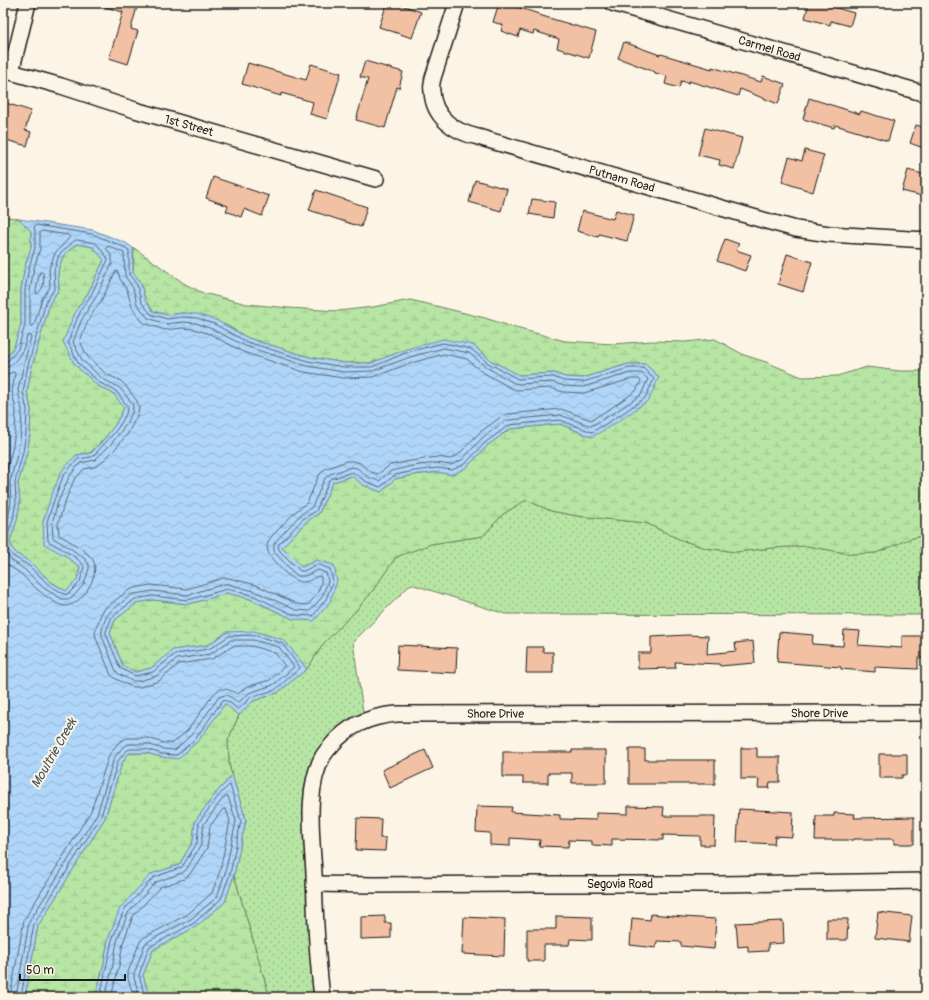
<svg xmlns="http://www.w3.org/2000/svg" width="929" height="1000" font-family="Pangolin,sans-serif">
<defs>
<pattern id="green-dots" width="8" height="8" patternUnits="userSpaceOnUse"><rect width="8" height="8" fill="#b7e5a4"/><path d="M2 2h.1M6 6h.1" fill="none" stroke="#9dc48d" stroke-width="1.8" stroke-linecap="round"/></pattern>
<pattern id="wetland-marsh" width="20" height="14" patternUnits="userSpaceOnUse"><rect width="20" height="14" fill="#b7e5a4"/><path d="M1 5h8M5 5V1M11 12h8M15 12V8" fill="none" stroke="#9dc48d"/></pattern>
<pattern id="water-waves" width="16" height="10" patternUnits="userSpaceOnUse"><rect width="16" height="10" fill="#afd5f8"/><path d="M0 5q4-4 8 0t8 0" fill="none" stroke="#96b6d4"/></pattern>
</defs>
<rect width="100%" height="100%" fill="#fcf5e5"/>
<filter id="ink" filterUnits="userSpaceOnUse"><feTurbulence type="fractalNoise" baseFrequency=".025" numOctaves="2"/><feDisplacementMap in="SourceGraphic" scale="8" xChannelSelector="R" yChannelSelector="G"/><feConvolveMatrix kernelMatrix="1 2 1 2 8 2 1 2 1" color-interpolation-filters="sRGB"/></filter>
<g filter="url(#ink)">
<path fill="url(#green-dots)" stroke="#6a8060" d="M526 500 551 511 577 516 646 523 681 540 706 548 736 552 772 548 807 546 851 554 876 553 909 539 926 535V615L505 614 411 584 353 642 363 712 329 737 312 767 318 997H268V992L234 875 246 820 229 765 228 740 239 715 253 701 277 693 307 669 324 643 352 615 371 593 396 557 431 544 483 536 503 514Z"/>
<path fill="url(#wetland-marsh)" stroke="#6a8060" d="M3 216 19 219 31 231V248L25 266 21 289V324L14 347 3 362Z
M77 244 93 247 104 260 88 293 79 306 75 365 98 386 114 394 124 408 115 425 105 438 90 453 76 455 64 555 80 567 77 580 66 591 51 582 30 562 17 554 12 548 10 541 17 520 20 502 18 483 27 453 30 434 31 409 27 392 32 366 50 303 59 289 58 271 63 256Z
M134 248 154 262 185 284 203 293 247 304 289 308 338 311 373 307 410 300 436 306 485 318 516 328 565 341 613 344 652 341 685 342 715 339 744 355 766 362 802 377 837 376 867 367 900 371H926V535L909 539 876 553 851 554 807 546 772 548 736 552 706 548 681 540 646 523 577 516 551 511 526 500 503 514 483 536 431 544 396 557 371 593 352 615 324 643 307 669 284 640 227 632 208 645 173 650 151 668 136 672 123 666 110 633 115 620 137 603 153 600 188 604 204 600 227 593 250 599 293 619 317 560 302 567 282 547 306 522 319 513 333 482 352 476 363 485 381 492 395 479 414 475 438 472 452 475 467 467 488 445 510 429 560 424 592 437 659 377 645 364H628L583 378 565 377 554 373 518 375 490 360 473 345 407 349 371 363H345L309 357 248 338 228 326 182 313 167 315 153 311 145 300 141 284 133 272Z
M225 703 239 715 228 740 229 765 232 775 217 792 195 821 193 841 179 865 151 874 108 939 104 963 96 995 97 997H25L38 926 105 818 122 763 129 753H146L161 757 199 740Z
M234 875 268 992V997H149L143 975 153 950 197 926 225 902Z"/>
<path fill="url(#water-waves)" stroke="#748ba0" fill-rule="evenodd" d="M19 219 93 230 126 243 133 248V272L141 284 145 300 153 311 167 315 182 313 197 314 216 320 248 338 309 357 345 363H371L407 349 443 339 473 345 490 360 519 375 554 373 565 377 583 378 628 364H645L659 377 649 400 619 421 592 437 560 424 510 429 488 445 467 467 452 475 438 472 414 475 395 479 381 492 363 485 352 476 333 482 319 513 306 522 282 547 302 567 317 560 334 565 337 581 330 602 314 621 293 619 250 599 227 593 204 600 188 604 153 600 137 603 115 620 110 633 123 666 136 672 151 668 173 650 208 645 227 632 254 631 284 640 307 669 277 693 253 701 239 715 225 704 199 740 178 759 161 757 146 753H129L122 763 105 818 38 926 25 997H3V362L14 347 21 324V289L25 266 31 248V231ZM76 244 93 247 104 260 88 293 79 306 73 317 63 342 75 365 98 386 114 394 124 408 115 425 105 438 91 453 76 455 61 472 50 499 43 522 44 544 64 555 80 567 77 580 66 591 51 582 30 562 17 554 12 548 10 541 17 520 20 502 18 483 27 453 30 434 31 409 27 392 32 366 50 303 59 289 58 271 63 256Z
M232 775 246 820 234 875 225 902 197 926 153 950 143 975 149 997H97L96 995 104 963 108 939 120 908 151 874 179 865 193 841 195 821 217 792Z"/>
<g fill="none" stroke-linecap="round" stroke-linejoin="round">
<path stroke="#576674" stroke-width="1" d="M42 231 68 235 70 237 55 253 49 269 50 287 42 299 34 325 32 327 30 325V290L34 268 40 249V233Z
M77 240 96 243 107 257 108 260 91 295 82 308 77 319 68 342 78 363 100 383 116 391 127 406 128 408C123 426 106 442 94 455L91 457 78 459 64 474 54 500 47 522 48 541C57 547 80 557 84 567L80 582 69 593 66 595 49 585 28 565 14 557 8 550 6 541 13 519 16 502 15 482 23 452 26 433 27 410 23 392 28 365 46 302 55 288 54 270 59 255 74 241Z
M40 272H42L43 273C44 281 45 288 37 294L36 293V291Z
M3 363 7 362 18 349 25 325V290L29 267 35 248V231L34 227 36 225 92 234 124 247 129 250V274L137 285 141 302 151 314 167 319 182 317 197 318 214 324 247 342 308 361 344 367H372L408 352 443 343 471 349 488 363 518 379 553 377 564 381 583 382 629 368H643L654 379 645 398 617 417 592 432 560 420 509 425 486 442 465 464 452 470 437 468 414 471 395 475 380 487 365 481 352 472 331 479 329 481 316 511 303 519 279 544 278 547 280 551 300 571H304L317 564 330 569 333 581 326 599 313 616 294 615 252 595 227 589 188 600 153 596 135 599 112 617 106 631V634L120 668 135 676 153 672 175 654 209 649 229 636 253 635 282 643 300 668 275 690 251 697 239 709H237C233 705 228 699 222 701L196 738 177 755 162 754 146 749H130L126 751 118 761 101 816 34 924 21 997
M3 368C11 368 18 358 22 351 25 347 25 341 27 336L30 335 31 337 24 364 18 390 22 410 21 433 18 451 10 482 11 502 8 518 3 533
M3 374H8L13 372 15 373 12 392 16 411 15 432 12 450 4 481 5 501 3 513
M3 550 11 560 24 569 45 589 62 599H68L73 597 84 584 89 569V564L85 559 70 548 53 538 52 523 58 502 69 477 80 463 95 460 111 444 122 430 132 413 133 407 132 403 120 388 103 379 82 360 73 342 81 321 87 311 96 297 112 264V257L106 248 108 246 124 253 125 276 133 288 137 304 148 318 166 324 182 322 196 323 212 329 245 346 307 366 344 372 373 371 410 357 444 348 469 353 486 367 514 383 518 384 552 382 564 386 583 387 630 373H641L648 379 641 395 614 413 591 426 560 415 509 420 505 421 482 438 462 460 451 465 437 463 412 466 391 471 379 481 368 477 357 468 352 467 330 474 325 478 312 507 300 515 276 541C273 545 273 550 276 554L295 574 298 576H305L318 570 326 573 328 581 322 597 310 611 296 610 254 591 228 584H224L187 595 153 591 135 594 131 595 109 613C105 619 101 628 102 636L116 671 119 674 132 681H139L156 676 177 659 210 654 231 640H253L279 647 294 667 273 685 249 693 239 702H237C231 697 227 693 219 697L192 734 175 750 163 749 147 744H128L123 747 114 758 97 814 29 922 16 997
M3 561C8 566 14 569 20 573 23 576 26 579 29 582 36 589 44 595 53 601 56 603 60 605 64 606 81 607 101 575 93 560 88 551 68 540 59 535L58 524 64 504 74 480 84 469 94 467 99 465 116 448 128 433 137 416 139 408 137 401 125 385 121 381 106 374 87 356 80 341 87 323 92 314 101 301 116 271 118 272 120 279 127 290 132 307 141 320 146 324 165 330 182 328 194 329 210 334 243 352 304 372 343 378 373 377 411 363 444 354 467 359 482 372 511 388 516 390 551 388 563 392 584 393 631 379H639L641 381 636 391 611 408 591 420 561 409 508 414 502 416 479 433 458 455 450 459 437 457 411 461 390 465 378 474 371 472 360 463 354 461H347L325 469 319 475 307 503 296 511 272 536C268 541 266 545 268 551 269 559 292 581 300 582 307 583 312 579 318 576L321 577C323 587 314 598 308 605L297 604 256 585 229 578H223L187 589 151 585 134 588 129 590 105 608 101 614 96 628 95 633 96 638 111 675 116 679 130 686 135 687H140L159 681 179 664 212 659 233 646H252L275 653 285 666 270 680 246 687 238 694C228 690 222 684 212 696L188 730 173 743H164L148 738H127L119 742 109 755 91 811 24 920 10 997
M100 997 112 940 124 910 153 878 182 867 197 843 199 822 220 794 228 786 230 785 241 821 230 874 221 899 194 923 149 947 139 975 145 997
M105 997 113 965 117 941 128 913 156 882 182 873 186 870 201 845 204 824 224 797 226 796H228L236 821 225 873 217 897 191 919 149 941 145 944 134 974V978L140 997
M111 997 119 966 123 943 133 916 160 887 184 879 190 874 207 848 210 826 223 809H226L230 821 220 871 212 893 188 914 145 937 141 940 139 944 128 972V979L134 997"/>
</g>
<path fill="#f2c0a3" stroke="#1c1c1c" d="M102 3H138L131 29 138 31 128 64 109 58 123 12 102 6Z
M387 3H396L421 12 412 38 379 27Z
M499 3H505L539 14V15L596 32 589 58 557 48 559 39 534 31 533 34 520 30 518 37 501 31 503 25 493 22Z
M809 3H820L854 13 850 26 831 21 830 25 805 18Z
M624 42 660 55 661 54 712 69V67L761 82 763 76 785 84 778 104 740 89 738 96 689 81V83L681 81 679 88 665 84 667 76 655 73V72L618 58Z
M365 61 403 72 399 88 397 87 385 128 356 120 368 79 360 77Z
M248 63 306 80 311 64 341 73 327 119 310 114 313 102 281 93V96L242 84Z
M809 98 860 114 861 111 894 121 888 141 835 125 834 128 803 119Z
M3 102 31 111 25 130 31 132 27 146 3 139Z
M916 125 926 128V149L910 143Z
M705 128 742 138 734 169 719 165 720 160 698 155Z
M805 150 824 155 813 192 782 182 789 157 802 161Z
M908 170 926 175V197L902 191Z
M213 177 269 196 262 216 244 209 241 217 226 211 228 206 206 198Z
M475 180 507 189 501 211 469 202Z
M316 190 367 207 361 227 309 210Z
M532 199 555 202 553 218 529 214Z
M616 210 634 215 627 241 599 234 598 237 577 231 582 211 613 219Z
M725 239 739 244 736 250 751 255 745 271 717 261Z
M787 254 812 262 803 292 778 284Z
M844 630 860 631 858 645 902 648V636H926V658H918V669L875 667V672L841 669V667L777 662 779 632 813 635 812 644 843 646Z
M687 635 708 636 707 654 736 651 735 643 753 641 755 663 720 666 719 664 675 662 676 668 638 669V653H651V637Z
M398 645 457 648 456 673 397 670Z
M527 647H543V652H553V673H526Z
M741 748H757V757H780V782H770L769 788H758L759 779H741Z
M629 749H645V760H715V784H629Z
M425 750 433 768 390 788 382 770Z
M572 750H606V783H572V773H548V783H523V777H503V752H572Z
M879 754H907V775H902V778H879Z
M477 806 512 807 511 812 560 815V819L596 820V813L628 814V806L664 807 663 816H715L714 845H700V836L663 835V840L612 839V846L592 845V841L569 840 568 847 539 846 540 840 510 838V846L490 845V833L476 832Z
M739 809 793 812 792 837 775 836 774 844 737 842Z
M834 813 855 814 854 818 914 817V844H894V839H854V840H815L816 816H834Z
M357 818 381 819 380 838H386L385 851 356 850Z
M878 912 912 916 909 942 875 938Z
M651 914 683 917 716 919 714 949 681 946V942L657 941 656 948 630 945 632 918 650 920Z
M385 916V923H391V938L361 939V917Z
M556 916 592 917V940L570 939 569 945H544V961H527V929H556Z
M464 917 505 919 504 956 462 954Z
M827 919H848L847 940H827Z
M783 921 784 943 768 944V951L748 952V946L738 947 736 923Z"/>
<g fill="none" stroke-linecap="round" stroke-linejoin="round">
<defs>
<g id="street">
<path id="s1" d="M457 3 433 78C432 82 431 87 432 91 433 117 454 132 478 137L763 220 796 229 829 234 926 240"/>
<path id="s2" d="M612 3 926 94"/>
<path id="s3" d="M3 71 11 72 61 86 135 110 376 179"/>
<path d="M11 72 28 3"/>
<path id="s4" d="M314 884 374 885 530 884H720L926 881"/>
<path id="s5" d="M322 997C317 956 315 914 314 873 312 837 305 788 323 756 325 753 328 749 331 746 347 726 371 716 397 714L926 713"/>
</g>
</defs>
<use href="#street" stroke="#1c1c1c" stroke-width="18"/>
<use href="#street" stroke="#fcf5e5" stroke-width="15"/>
</g>
</g>
<g text-anchor="middle" dominant-baseline="central" stroke-width="4" stroke-linejoin="round" paint-order="stroke">
<g font-size="12" fill="#1c1c1c" stroke="#fcf5e5">
<text stroke="none"><textPath href="#s2" startOffset="164">Carmel Road</textPath></text>
<text stroke="none"><textPath href="#s3" startOffset="194">1st Street</textPath></text>
<text stroke="none"><textPath href="#s1" startOffset="312">Putnam Road</textPath></text>
<text stroke="none"><textPath href="#s5" startOffset="754">Shore Drive</textPath></text>
<text stroke="none"><textPath href="#s5" startOffset="430">Shore Drive</textPath></text>
<text stroke="none"><textPath href="#s4" startOffset="306">Segovia Road</textPath></text>
</g>
<g font-size="13" font-style="italic" fill="#48545e" stroke="#fcf5e5">
<text transform="translate(54 753) rotate(-60)">Moultrie Creek</text>
</g>
</g>
<rect width="929" height="1000" fill="none" stroke="#fcf5e5" stroke-width="16"/>
<rect x="8" y="8" width="913" height="984" fill="none" stroke="#1c1c1c" stroke-width="1.5" filter="url(#ink)"/>
<path d="M20 974v6h105v-6" fill="none" stroke="#1c1c1c" stroke-width="2"/>
<text x="26" y="974" font-size="12" fill="#1c1c1c" stroke="#fcf5e5" stroke-width="3" paint-order="stroke">50 m</text>
</svg>
